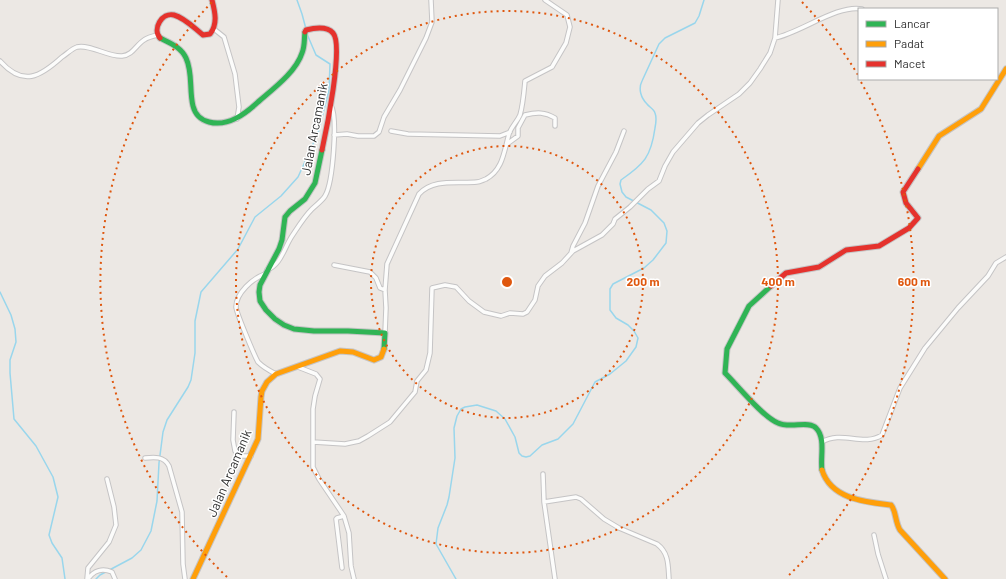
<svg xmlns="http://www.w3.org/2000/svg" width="1006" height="579" font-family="Barlow,sans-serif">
<rect width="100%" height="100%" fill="#ece8e4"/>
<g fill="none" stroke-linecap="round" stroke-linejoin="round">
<path stroke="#99d6ec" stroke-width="1.5" d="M297 0 302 14 306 29
M0 292 11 315 15 329 16 342 10 360V373L14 419 36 446 53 477 58 497 49 535 52 543 62 558 65 579
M96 579 100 575 132 558 141 550 151 531 157 501 159 463 163 432 167 420 188 387 191 380 195 353V321L201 292 238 249 255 217 281 196 298 177 318 133 329 90 330 64 316 55 307 34
M456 579 436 544 438 528 447 505 449 497 455 458 454 428 457 416 461 409 465 407 477 405 496 411 505 419 515 437 519 453 522 456 526 457 530 456 542 445 558 439 573 424 595 382 610 374 626 361 636 347 638 338 634 331 628 325 616 318 610 310V289L613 284 644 268 653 260 666 243 667 231 664 223 651 210 626 197 622 192 620 184 621 180C644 164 651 157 655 128 656 123 657 118 655 113 654 109 649 107 647 104 641 98 638 89 642 81L659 44 665 38 695 23 699 16 704 0"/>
<defs>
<path id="street" d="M214 29 224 37 235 74 239 107 237 119
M775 38C800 33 838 4 862 9
M0 61C23 87 40 77 62 57 67 54 71 49 77 47 90 44 108 57 122 56 133 55 136 45 144 40 148 37 153 36 158 35
M391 131 408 134 500 136 510 132
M334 135 347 134 358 136H374L379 132 384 117 400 90 426 38 432 22 431 0
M507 144 518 136V128L525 115C537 112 545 112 555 118V126
M571 253 573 246 585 223 598 186 616 152 624 131
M334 265 370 272 376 278 380 288 385 290
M267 270C281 265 284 248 292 236 298 227 304 217 312 209 316 205 322 201 325 196 333 183 338 118 331 105
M265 274C253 278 236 293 236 307 236 312 255 357 258 362 263 367 270 371 276 374
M385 333 386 308 385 290 387 264 419 194C434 178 457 184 477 182 480 182 483 180 486 179 503 170 504 151 509 134 511 127 517 122 520 115 523 105 524 92 525 81L552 67 566 43 570 27 567 15 545 0
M298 367 316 374 320 379 315 396 313 409V467L319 479 344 516 349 533 351 566 354 579
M234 412 233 440 235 451 240 456H251
M313 442 345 444 359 441 368 436 390 422 415 392 417 381 426 370 430 353 432 288 445 285 456 287 469 301 484 312 501 316 510 313 523 314 527 312 535 300 538 286 545 276 562 263 573 251 602 235 613 224 615 219 630 207 648 189 659 181 665 166 673 152 698 123 708 115 739 94 750 83 760 69 770 53 775 38 778 0
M822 442C842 430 863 447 882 435L900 388 925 348 958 308 988 276 996 263 1006 257
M145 458C154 457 164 456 169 466L182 512 183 564 185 579
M543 474 544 502
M874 535 878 554 886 579
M342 568 336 519 337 518 344 516
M87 579 88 568 109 542 116 525 114 507 107 479
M88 579C94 570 103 568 112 572L115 579
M555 579 544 502 576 497 581 499 604 519 619 528 657 544C669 553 668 565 669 579"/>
<path id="fast" d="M160 38C170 43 181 47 186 58 193 73 189 90 193 106 195 114 201 120 209 122 228 127 245 114 258 102 273 89 296 72 302 53 305 46 304 39 305 32
M322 150 315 183 305 199 290 211 285 217 282 240 279 249 260 285 259 292 260 301 266 310 275 319 284 325 294 329 314 331H348L385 333 384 349
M771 286 749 306 727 349 725 373C738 386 763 417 778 423 790 429 809 420 816 428 826 438 820 457 822 470"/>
<path id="slow" d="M918 169 939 136 981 109 1006 69
M822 470C831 499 865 502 891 505 896 510 895 522 900 530L945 579
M193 579 258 439 261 397 262 391 267 382 276 374 340 351 353 352 374 360 381 357 384 349"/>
<path id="jam" d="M305 32 306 30C314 28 327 26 333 33 344 45 326 132 322 150
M160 38C152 29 162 12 174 15 185 18 194 28 203 35L210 34C218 24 215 12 212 0
M771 286 786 273 819 267 846 250 879 246 909 228 918 218 906 203 903 192 918 169"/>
</defs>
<use href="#street" stroke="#c5c4c5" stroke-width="5.5"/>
<use href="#fast" stroke="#c5c4c5" stroke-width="7"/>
<use href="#slow" stroke="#c5c4c5" stroke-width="7"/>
<use href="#jam" stroke="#c5c4c5" stroke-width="7"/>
<use href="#street" stroke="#fcfcfb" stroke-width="3.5"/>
<use href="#fast" stroke="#30b455" stroke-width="5"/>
<use href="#slow" stroke="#ff9f0a" stroke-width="5"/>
<use href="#jam" stroke="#e5322d" stroke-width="5"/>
</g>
<g fill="none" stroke="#df570e" stroke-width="2" stroke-dasharray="2 4">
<circle cx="507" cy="282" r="136"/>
<circle cx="507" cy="282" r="271"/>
<path d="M227 577A407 407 0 0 1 212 2M802 2A407 407 0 0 1 858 75M861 82A407 407 0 0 1 787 577"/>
</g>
<g text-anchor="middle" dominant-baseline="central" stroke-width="3" stroke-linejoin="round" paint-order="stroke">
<g font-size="13" fill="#2e2e2e" stroke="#fff">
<text transform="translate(314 129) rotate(-79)">Jalan Arcamanik</text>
<text transform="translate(229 473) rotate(-67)">Jalan Arcamanik</text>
</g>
</g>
<circle cx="507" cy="282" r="6" fill="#df570e" stroke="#fff" stroke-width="2"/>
<g font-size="12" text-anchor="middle" font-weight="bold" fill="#df570e" stroke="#fff" stroke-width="3" stroke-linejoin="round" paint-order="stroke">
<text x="643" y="286">200 m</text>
<text x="778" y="286">400 m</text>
<text x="914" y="286">600 m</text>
</g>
<rect x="858" y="8" width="140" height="72" fill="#ffffff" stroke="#ababab"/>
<rect x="866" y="21" width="20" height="6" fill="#30b455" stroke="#ababab"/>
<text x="894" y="28" font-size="12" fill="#2e2e2e">Lancar</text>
<rect x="866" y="41" width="20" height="6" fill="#ff9f0a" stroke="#ababab"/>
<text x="894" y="48" font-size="12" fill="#2e2e2e">Padat</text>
<rect x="866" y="61" width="20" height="6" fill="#e5322d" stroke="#ababab"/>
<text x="894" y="68" font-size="12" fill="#2e2e2e">Macet</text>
</svg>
